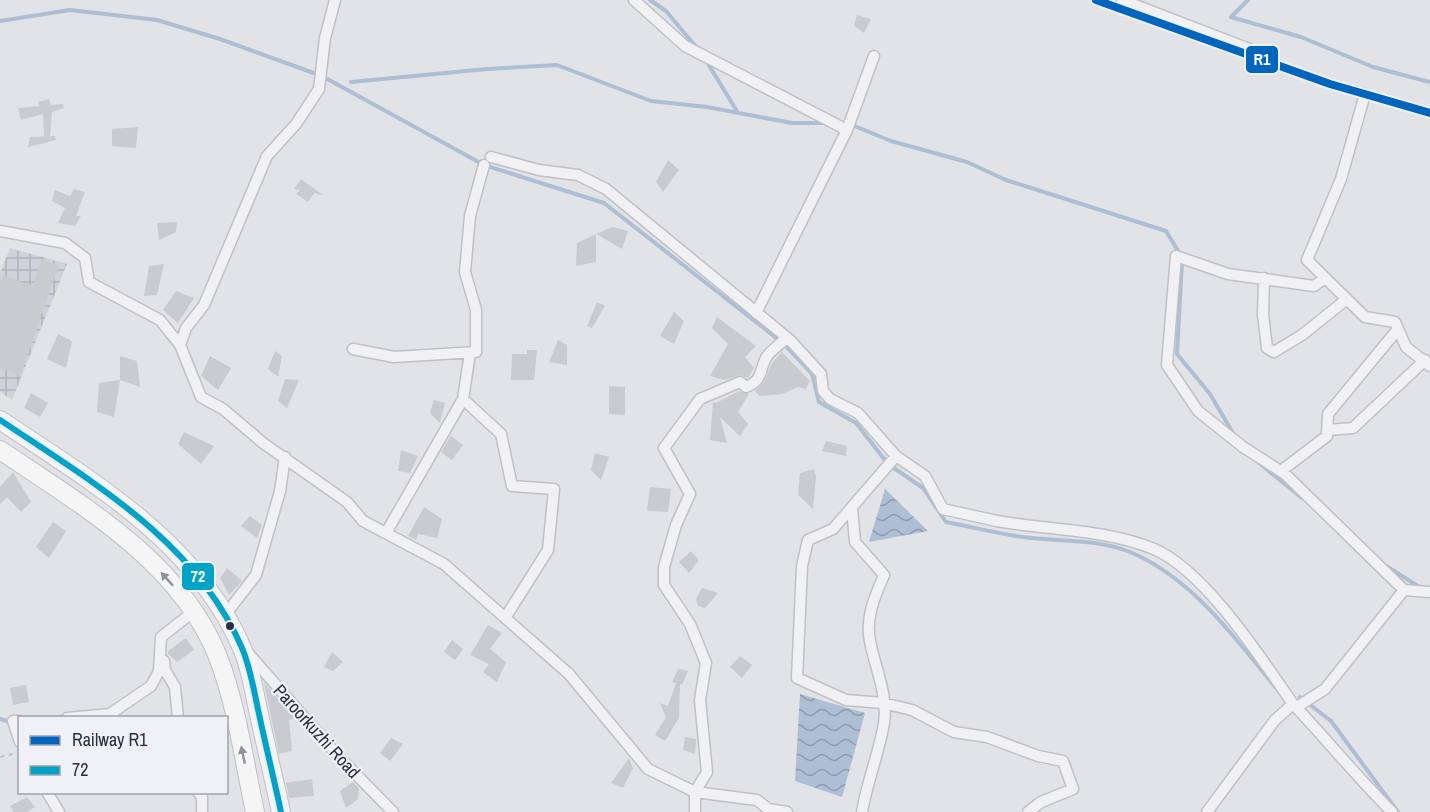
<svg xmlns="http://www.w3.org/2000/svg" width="1430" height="812" font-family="'Archivo Narrow',sans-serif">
<defs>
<pattern id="industrial-grid" width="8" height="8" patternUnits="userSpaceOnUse" patternTransform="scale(1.5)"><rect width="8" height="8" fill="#cfd2da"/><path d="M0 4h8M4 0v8" fill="none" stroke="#b2b5bc"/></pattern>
<pattern id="water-waves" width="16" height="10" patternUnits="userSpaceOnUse" patternTransform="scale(1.5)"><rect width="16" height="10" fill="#aebed4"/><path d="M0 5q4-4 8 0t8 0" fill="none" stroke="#8e9bae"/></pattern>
</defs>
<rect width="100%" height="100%" fill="#e1e3e7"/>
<path fill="url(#industrial-grid)" d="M10 248 67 264 12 400 0 392V273Z"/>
<path fill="url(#water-waves)" d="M885 489 928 531 869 542Z
M800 694 865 713 842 797 795 781Z"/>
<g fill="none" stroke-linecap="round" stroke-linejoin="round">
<path stroke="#aebed4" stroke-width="4" d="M650 0 666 11 697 48
M1248 0 1231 17 1301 37 1373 67 1430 82
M0 21 70 10 157 20 220 39 322 76 484 165 604 203 784 344 812 374 819 402 856 423 888 464 923 488 946 522C971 527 996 533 1022 537 1058 542 1095 538 1130 552 1192 578 1235 638 1276 688
M707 62 738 113
M351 82 487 69 557 65 651 101 707 107 792 123H827
M852 125 891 141 967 162 1006 180 1166 231 1180 254
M1182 261 1177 354 1210 394 1234 435
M1259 463 1302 498
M1386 566 1421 588
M1300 697 1331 721 1398 812
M0 719 10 722"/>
</g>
<path fill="#c9cbcf" d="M857 15 871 19 864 33 854 26Z
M49 99 51 105 63 104 64 108 52 112 50 136H44L43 114 21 120 18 108 39 106 38 102Z
M138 127 136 148 112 146V129Z
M55 136 56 140 28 147 30 137Z
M668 160 679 170 663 192 656 182Z
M301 179 323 195 314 193 308 202 296 194 300 190 294 189Z
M74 189 85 192 76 216H81L75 226 58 223 65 208 52 201 55 190 70 196Z
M177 222 176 232 159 240 157 223Z
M613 227 628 231 622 249 596 234Z
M596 234V262L576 266 577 243Z
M42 259 59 265 20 376 0 367V284L3 275 33 286Z
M164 264 157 295 144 296 149 266Z
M176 291 194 298 178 323 163 310Z
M597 302 605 306 592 328 587 326Z
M674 312 684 321 674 344 660 336Z
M717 317 756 346 745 357 754 368 748 378 740 375 724 380 710 376 728 344 712 328Z
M58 334 72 341 66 368 47 359Z
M558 340 567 345V365L549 362Z
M527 350H537L534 380H511L512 354H527Z
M275 351 282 356 278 377 268 369Z
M782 352 810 381 806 389 798 387 782 394 760 396 755 391 765 381 772 363Z
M120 356 137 361 140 387 120 380Z
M210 356 231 368 218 390 201 376Z
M285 379 299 380 287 408 278 401Z
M120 380 114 417 97 412 99 383Z
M609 386 625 387V415L609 414Z
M739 391 749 394 738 412 748 424 740 436 720 417 727 443 710 440 713 402 716 403Z
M31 393 48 403 40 417 24 408Z
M434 400 445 403 440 423 430 413Z
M184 432 214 446 201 464 178 444Z
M451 436 463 445 452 460 441 452Z
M826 441 847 446 846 456 822 451Z
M401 450 418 456 410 473 398 471Z
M595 453 609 457 601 480 591 470Z
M814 469 816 477 813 509 798 495 800 473Z
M13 472 31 502 21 512 7 497 0 504V487Z
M650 487 671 489 668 512 647 511Z
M424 507 442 519 437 538 418 534 416 540 408 536Z
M250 516 262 525 257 538 241 526Z
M53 522 66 531 49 558 36 547Z
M691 551 699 560 689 573 679 562Z
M227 568 242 581 229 595 220 578Z
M702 588 718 593 705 608 698 606 696 599Z
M488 625 502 633 490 649 506 662 497 682 483 672 489 664 470 655Z
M186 638 194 650 177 662 168 654V651Z
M452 640 463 649 455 660 444 652Z
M332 652 343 662 333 671 324 667Z
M740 656 752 665 742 678 730 667Z
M678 669 688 671 682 685 680 684 679 718 665 741 655 735 666 717 660 703 668 706 676 683 672 682Z
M264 683 295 718 289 720 292 751 279 754Z
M26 685 29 702 13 705 10 688Z
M685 737 696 739 695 754 683 750Z
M391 738 403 744 390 761 380 753Z
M629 758 633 768 623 788 611 783Z
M312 779 314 796 289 798 286 783Z
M353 782 359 788 358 799 346 808 340 791Z
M27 797 35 807 27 812H14L10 806Z"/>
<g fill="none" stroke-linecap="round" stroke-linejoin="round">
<defs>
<path id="street" d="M634 0 685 46 847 130
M1122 0 1257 52
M1365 94 1341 179 1307 260 1365 317 1395 322 1406 347 1430 366
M491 157 539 170 578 175 606 189 790 340 821 374 823 391 830 399 858 413 896 456 925 476 943 509C961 513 979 517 997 521 1048 530 1105 529 1154 549 1205 571 1261 658 1293 704
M0 231 65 243 85 258 89 282 160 320 180 345 201 397 223 409 263 443 347 502 363 521 444 564 569 674 648 769 695 792 757 800 772 812
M1264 278 1263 315 1267 348 1274 352 1302 335 1347 299
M1325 278 1314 286 1228 274 1176 256 1167 365 1198 411 1243 447 1285 474 1404 590 1430 592
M756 313 847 130 874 56
M180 345 186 328 204 305 267 156 296 124 319 89 325 38 335 0
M353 349 394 357 476 352V310L465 272 470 216 484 165
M463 399 501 434 512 486 554 489 548 550 505 618
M1327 430 1353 428 1425 360
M896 456 833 529 808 540 802 566 797 678 846 700 883 703 912 710 954 732 987 737 1038 756 1063 761 1073 789 1041 802 1028 812
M1281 471 1327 436 1328 414 1398 329
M852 508 855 542 884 575C875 596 865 618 870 641 875 668 888 694 884 723 879 753 867 782 862 812
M386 533 463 399 470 353
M225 615 256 575 280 491 285 457
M248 653 339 757 393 812
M164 661 165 670 175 687 178 718
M1297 707 1325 689 1404 590
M67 718 110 714 151 686 159 671 161 637 193 612
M20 721H13L20 742
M47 792 59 812
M198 792 202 797V812
M768 809 787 812
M695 812V792L707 772 700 700 706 663 690 624 664 585V567L676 525 690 494 664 448 700 399 740 382 746 387C765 380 759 366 768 355 773 349 781 343 787 338
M1207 812 1275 720 1293 704C1327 740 1357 777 1392 812"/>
<path id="primary" d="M0 420C92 482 196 541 242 648 251 669 254 692 259 714 266 747 274 779 281 812
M0 450C80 504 181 562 218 657 237 706 244 761 255 812"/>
</defs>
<use href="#street" stroke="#bfc1c5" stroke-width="13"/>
<use href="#primary" stroke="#bec0c5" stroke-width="20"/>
<path stroke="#c2c4c8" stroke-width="2" stroke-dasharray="4.5 4.5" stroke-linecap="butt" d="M0 757 18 753"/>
<use href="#street" stroke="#f1f1f3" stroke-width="10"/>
<use href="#primary" stroke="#f5f5f6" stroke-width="18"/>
<defs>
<path id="bus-1" d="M0 420C92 482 196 541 242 648 251 669 254 692 259 714 266 747 274 779 281 812"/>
</defs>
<use href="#bus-1" stroke="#eff1f7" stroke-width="10"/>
<use href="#bus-1" stroke="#02a3c7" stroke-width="6"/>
<defs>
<path id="rail-1" d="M1096 0 1330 84 1430 113"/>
</defs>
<use href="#rail-1" stroke="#eff1f7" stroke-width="12"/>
<use href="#rail-1" stroke="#0065bd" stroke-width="8"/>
</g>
<defs><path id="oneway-solid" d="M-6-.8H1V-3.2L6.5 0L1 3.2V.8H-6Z" transform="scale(1.5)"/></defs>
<g fill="#8e929c">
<use href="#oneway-solid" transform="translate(167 579) rotate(-132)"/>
<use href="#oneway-solid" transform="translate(243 755) rotate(-102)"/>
</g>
<circle fill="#272f41" stroke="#eff1f7" stroke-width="2" cx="230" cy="626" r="5"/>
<g text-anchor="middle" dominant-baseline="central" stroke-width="4.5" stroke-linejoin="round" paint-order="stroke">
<g font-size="18" fill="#272f41" stroke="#eff1f7">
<text transform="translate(317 731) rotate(48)">Paroorkuzhi Road</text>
</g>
</g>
<g stroke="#eff1f7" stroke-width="2">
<rect x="1245" y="45" width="34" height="29" rx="6" fill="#0065bd"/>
<rect x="181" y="562" width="34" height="29" rx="6" fill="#02a3c7"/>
</g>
<g font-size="16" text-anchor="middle" font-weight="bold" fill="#fff">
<text x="1262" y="65">R1</text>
<text x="198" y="582">72</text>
</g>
<rect x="18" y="716" width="210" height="78" fill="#eff1f7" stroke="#9fa3ae" stroke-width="1.5"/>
<rect x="30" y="736" width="30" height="9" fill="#0065bd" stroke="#9fa3ae" stroke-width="1.5"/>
<text x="72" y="746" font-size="18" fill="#272f41">Railway R1</text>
<rect x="30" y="766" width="30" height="9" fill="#02a3c7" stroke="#9fa3ae" stroke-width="1.5"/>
<text x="72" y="776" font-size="18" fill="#272f41">72</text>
</svg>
